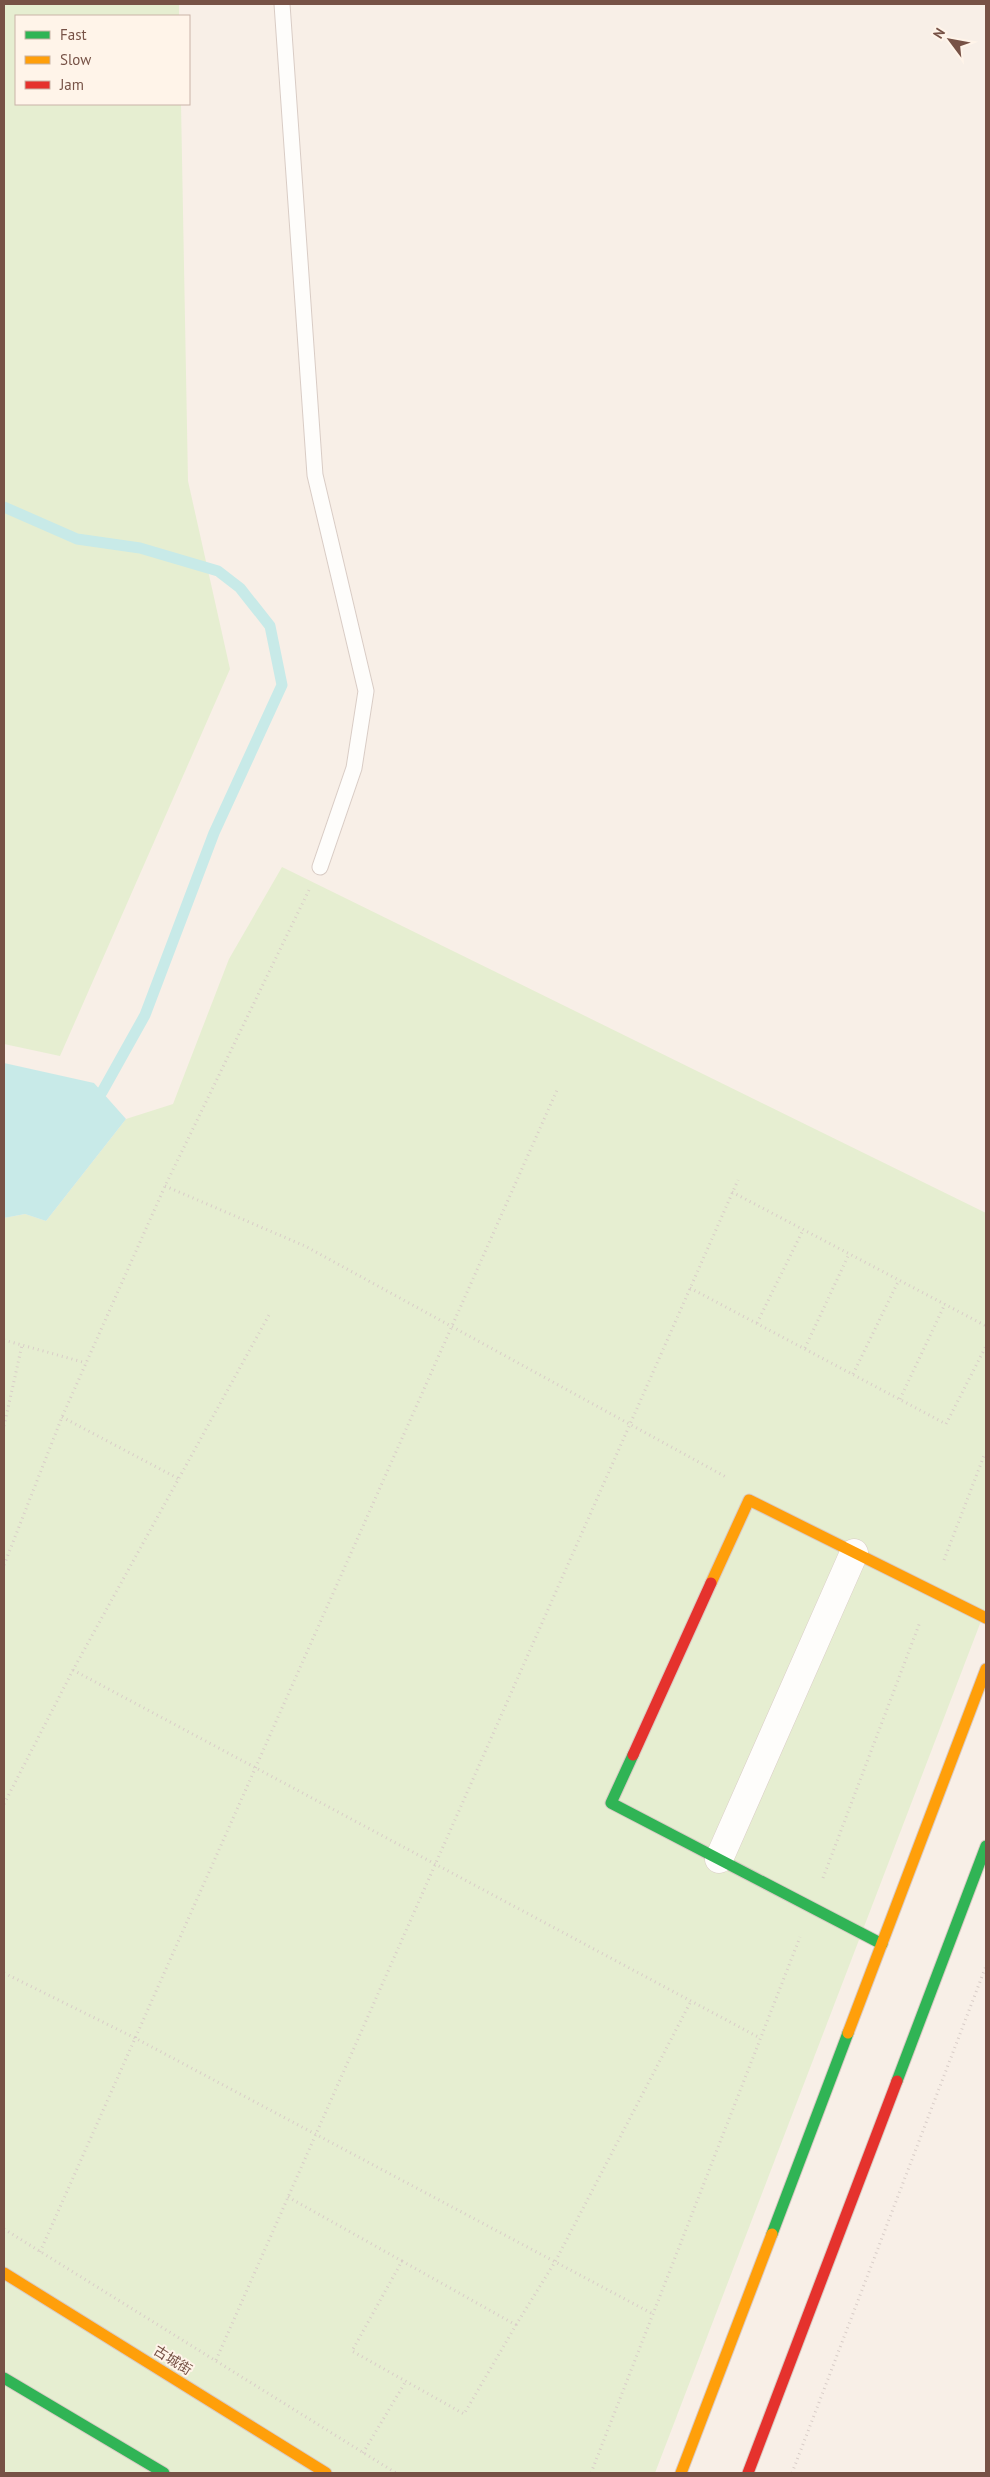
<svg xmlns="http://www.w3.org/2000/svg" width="990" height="2477" font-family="'PT Sans','Noto Sans SC',sans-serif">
<rect width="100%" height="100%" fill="#f8efe7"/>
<path fill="#e6eed1" d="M4 4H179V16H16V104H181L188 481 230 669 60 1056 4 1044Z
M282 867 986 1213V1608L655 2473H4V1218L25 1214 46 1221 126 1119 173 1104 229 959Z"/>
<path fill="#c8eae8" d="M4 1063 94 1083 126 1119 46 1221 25 1214 4 1218Z"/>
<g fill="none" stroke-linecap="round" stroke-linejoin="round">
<path stroke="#c8eae8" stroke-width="11" d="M4 507 77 539 140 548 218 571 240 588 270 626 282 685 214 833 145 1015 102 1092"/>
<defs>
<path id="lane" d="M282 4 315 475 366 691 354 768 320 867"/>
<path id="street" d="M719 1859 854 1553"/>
<path id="fast" d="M633 1755 611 1803 882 1944
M897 2081 986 1846
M772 2234 848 2033
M4 2378 164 2473"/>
<path id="slow" d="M711 1583 749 1500 986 1618
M848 2033 986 1669
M4 2273 326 2473
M681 2473 772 2234"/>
<path id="jam" d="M633 1755 711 1583
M748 2473 897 2081"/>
</defs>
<use href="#lane" stroke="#d9ccc5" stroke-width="17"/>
<use href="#street" stroke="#d9ccc5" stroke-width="29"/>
<use href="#fast" stroke="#d9cac4" stroke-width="13"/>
<use href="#slow" stroke="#d9cac4" stroke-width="13"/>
<use href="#jam" stroke="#d9cac4" stroke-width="13"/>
<path stroke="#d9cdc8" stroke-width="3" stroke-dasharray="1 4" stroke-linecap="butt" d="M165 1186 305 1246 726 1477
M732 1192 986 1326
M690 1288 946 1424 986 1346
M757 1323 803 1230
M4 1340 86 1363
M805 1348 849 1254
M853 1374 899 1280
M900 1399 945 1304
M62 1417 179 1479
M4 1426 22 1345
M944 1560 985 1453
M4 1565 62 1417 165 1186 309 890
M73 1670 760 2038
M4 1804 73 1670 269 1315
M823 1878 920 1622
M4 1973 135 2038 653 2314
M288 2197 402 2261
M4 2229 396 2473
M40 2252 557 1090
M402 2261 516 2325 464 2414 352 2351Z
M516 2325 555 2262 691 2001
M216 2360 738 1180
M363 2453 406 2381
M591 2473 800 1937
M792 2473 986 1966"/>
<use href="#lane" stroke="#fefdfb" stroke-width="15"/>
<use href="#street" stroke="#fefdfb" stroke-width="28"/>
<use href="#fast" stroke="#30b455" stroke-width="11"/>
<use href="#slow" stroke="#ff9f0a" stroke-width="11"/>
<use href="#jam" stroke="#e5322d" stroke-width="11"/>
</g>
<g text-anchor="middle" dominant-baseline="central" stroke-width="4" stroke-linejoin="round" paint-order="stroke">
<g font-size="14" fill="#775246" stroke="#fff4e9">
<text transform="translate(173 2360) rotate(32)">古城街</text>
</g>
</g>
<rect width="990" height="2477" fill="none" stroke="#775246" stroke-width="10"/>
<rect x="15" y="15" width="175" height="90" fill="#fff4e9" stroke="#c9b3a8"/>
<rect x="25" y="31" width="25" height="8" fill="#30b455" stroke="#c9b3a8"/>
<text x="60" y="40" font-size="15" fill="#775246">Fast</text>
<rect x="25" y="56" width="25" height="8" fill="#ff9f0a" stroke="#c9b3a8"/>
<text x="60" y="65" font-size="15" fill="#775246">Slow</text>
<rect x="25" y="81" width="25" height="8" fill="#e5322d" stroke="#c9b3a8"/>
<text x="60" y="90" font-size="15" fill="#775246">Jam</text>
<g transform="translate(950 40) rotate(302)" stroke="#fff4e9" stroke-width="4" paint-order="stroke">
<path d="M0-4L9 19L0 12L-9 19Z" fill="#775246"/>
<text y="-8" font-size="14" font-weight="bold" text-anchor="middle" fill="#775246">N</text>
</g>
</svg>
